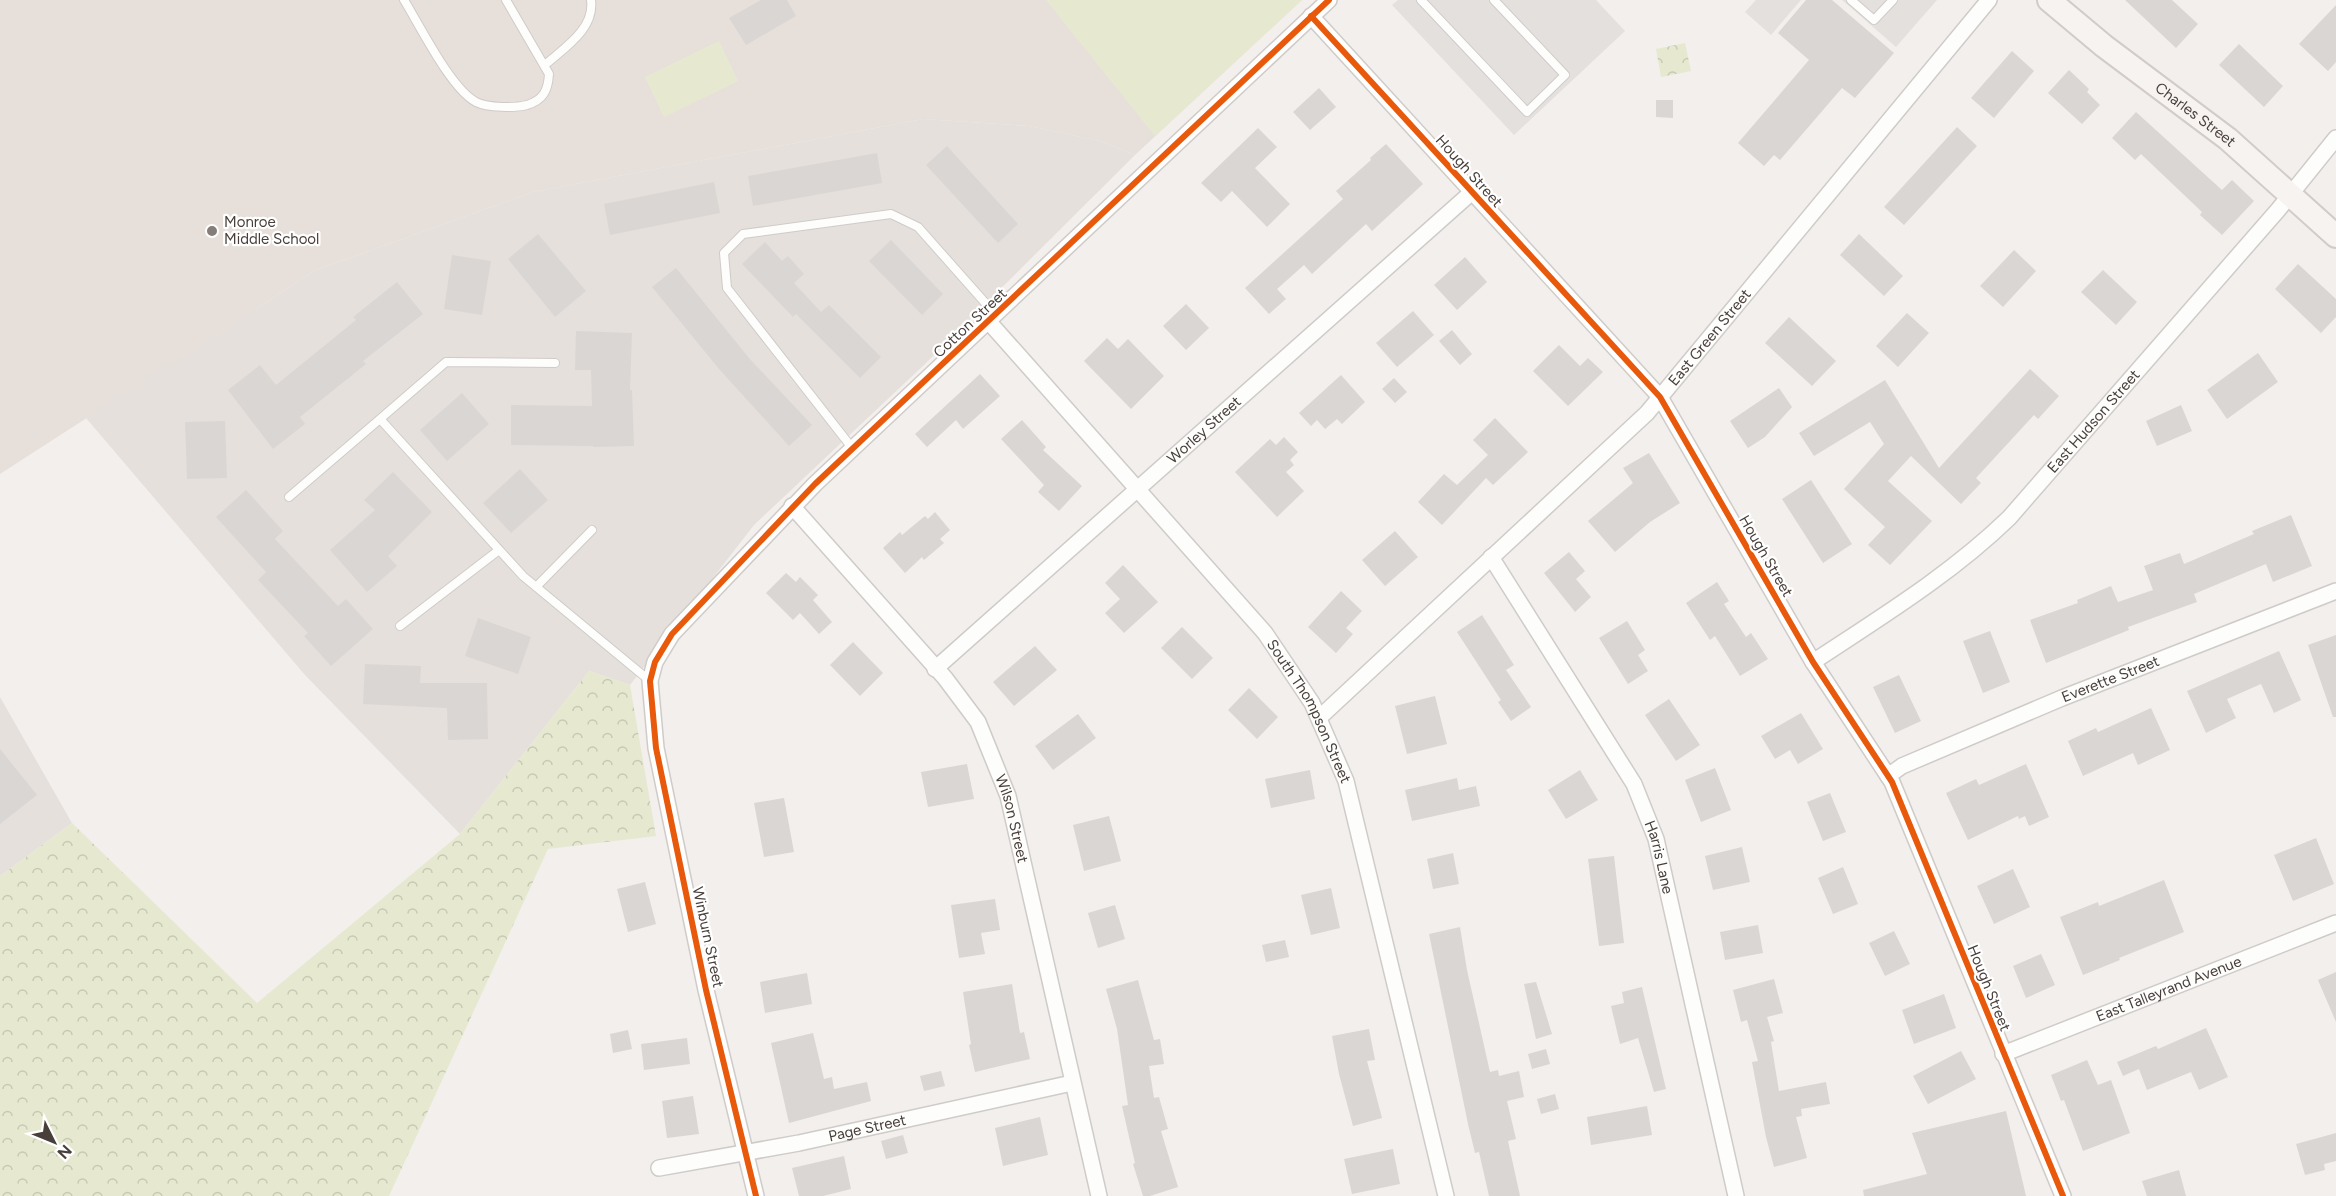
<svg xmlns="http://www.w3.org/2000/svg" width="2336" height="1196" font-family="Figtree,sans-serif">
<defs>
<pattern id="forest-crowns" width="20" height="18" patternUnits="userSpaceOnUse" patternTransform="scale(1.5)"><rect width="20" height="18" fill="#e6e9d0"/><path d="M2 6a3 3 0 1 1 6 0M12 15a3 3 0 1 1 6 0" fill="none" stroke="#c7c9b3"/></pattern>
</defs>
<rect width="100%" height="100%" fill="#f2efed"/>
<path fill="#e5e0dc" d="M923 119 1029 126 1100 141 1135 155 925 364 754 525 630 685 589 671 460 834 305 675 86 418 316 270 533 192Z
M0 697 72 823 0 876Z"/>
<path fill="#e7e0da" d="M0 0H1302L1135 155 1100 141 1029 126 923 119 533 192 316 270 0 474Z"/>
<path fill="#e6e9d0" d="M1046 0H1302L1155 136Z
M719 41 738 81 664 117 645 77Z"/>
<path fill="url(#forest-crowns)" d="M1685 43 1691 71 1661 77 1656 49Z
M589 671 630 685 656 836 548 849 389 1196H0V876L72 823 257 1003 460 834Z"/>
<path fill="#e4e0de" d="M1398 0H1596L1625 31 1514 135 1392 5Z
M1756 0H1801L1771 35 1745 12Z
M1842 0H1937L1896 47Z"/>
<path fill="#dad6d4" d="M761 0H787L796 16 746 45 729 18Z
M1806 0H1832L1894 53 1855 98 1842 88 1780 160 1774 155 1764 166 1738 143 1809 60 1778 33Z
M2125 0H2172L2198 24 2176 48Z
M2336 5V62L2328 71 2299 44Z
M2239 44 2283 86 2264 107 2219 65Z
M2012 51 2034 71 1994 118 1971 98Z
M2069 70 2089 89 2087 92 2100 105 2082 124 2048 93Z
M1319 88 1336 107 1310 130 1293 112Z
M1656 100H1673V118L1656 117Z
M2136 112 2222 190 2232 180 2254 201 2222 235 2200 215 2202 212 2141 154 2135 160 2112 138Z
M1957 127 1977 146 1904 225 1884 207Z
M1258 128 1277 147 1255 168 1290 204 1267 227 1232 191 1221 202 1201 183Z
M1386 144 1423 184 1372 231 1366 224 1312 274 1304 265 1277 289 1286 299 1269 314 1245 288 1343 199 1336 191 1371 160 1370 158Z
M947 146 1018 224 998 243 926 165Z
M877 153 882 183 753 206 748 176Z
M714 182 720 213 610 235 604 204Z
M538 234 586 291 555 317 508 259Z
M1859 234 1903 276 1884 296 1840 255Z
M891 240 943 294 922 315 869 261Z
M765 242 782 261 788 256 804 274 794 283 821 312 829 305 881 357 860 378 796 314 793 317 742 264Z
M2014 250 2036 271 2003 307 1980 286Z
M452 255 491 261 482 315 444 309Z
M1465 257 1487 282 1457 310 1434 285Z
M2298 264 2336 299V317L2321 333 2275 289Z
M676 268 749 358 812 425 789 446 719 369 652 287Z
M2103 270 2137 302 2116 325 2081 292Z
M397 282 423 314 363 361 366 364 300 417 305 424 273 449 228 390 260 365 276 385 356 320 353 317Z
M1186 304 1209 328 1186 350 1163 326Z
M1413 311 1434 335 1397 367 1376 343Z
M1907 313 1929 333 1898 367 1876 346Z
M1789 317 1836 361 1812 386 1765 343Z
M1452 330 1472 354 1460 365 1439 341Z
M576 331 632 333 630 390H632L634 446 593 447V446L511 445V405L592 406 591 370H575Z
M1107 338 1118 349 1128 339 1164 376 1131 409 1084 361Z
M1559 345 1580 366 1588 358 1603 372 1568 406 1533 371Z
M2258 353 2278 382 2227 419 2207 390Z
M2030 369 2059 396 2038 419 2034 415 1976 478 1981 483 1961 504 1911 456 1888 481 1932 521 1890 565 1868 545 1885 527 1844 489 1884 444 1870 422 1814 456 1799 433 1885 380 1939 468Z
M980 374 1000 396 963 429 956 420 927 447 915 434Z
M1341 375 1365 402 1342 424 1337 419 1325 429 1317 420 1311 426 1299 413Z
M1394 378 1407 392 1395 403 1382 389Z
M1779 388 1792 407 1765 437 1748 448 1730 421Z
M462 393 489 424 447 461 420 430Z
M2181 405 2192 431 2157 446 2146 421Z
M1495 418 1528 452 1493 485 1486 478 1442 525 1418 502 1444 474 1457 485 1488 455 1473 440Z
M1022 420 1046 447 1043 450 1082 486 1059 511 1038 492 1044 485 1001 439Z
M225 421 227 478 187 479 185 422Z
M1284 437 1298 452 1290 460 1294 465 1286 472 1304 491 1277 517 1235 472 1270 439 1276 445Z
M1649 453 1680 503 1650 522 1615 552 1588 521 1633 483 1623 468Z
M520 469 548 500 511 533 483 503Z
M393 472 432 512 388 556 397 566 367 592 330 550 375 510 364 500Z
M1811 480 1852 544 1823 563 1782 499Z
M246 490 283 531 275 539 338 606 346 599 373 629 331 666 304 636 308 633 258 580 266 572 216 517Z
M935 512 950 530 940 539 944 543 924 560 922 557 905 573 883 548 900 532 902 535 925 516 928 519Z
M2291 515 2312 566 2273 582 2266 564 2194 594 2197 602 2128 627 2129 630 2046 663 2030 620 2078 603 2077 600 2111 586 2118 602 2153 590 2144 566 2180 553 2184 564 2254 534 2252 531Z
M1395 531 1418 557 1385 586 1362 560Z
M1569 552 1585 571 1576 579 1591 597 1575 612 1544 573Z
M1123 565 1158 602 1124 633 1105 613 1120 599 1105 583Z
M786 573 796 582 800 577 818 595 813 600 832 622 819 634 800 613 793 620 766 593Z
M1717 582 1729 601 1724 604 1746 637 1751 633 1768 659 1740 676 1715 636 1710 640 1686 603Z
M1341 591 1362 611 1346 628 1353 634 1336 653 1308 627Z
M1482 615 1514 665 1506 670 1531 707 1511 721 1498 702 1501 700 1457 632Z
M478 618 531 637 518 674 465 656Z
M1627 621 1645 650 1638 655 1648 671 1628 684 1599 638Z
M1182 627 1213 658 1192 679 1161 648Z
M1990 631 2010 682 1983 693 1963 641Z
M2336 635V717H2333L2308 645Z
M853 642 883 673 860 696 830 665Z
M1035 646 1057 670 1014 706 993 682Z
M2279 651 2301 700 2274 713 2261 684 2227 699 2236 718 2206 733 2187 691Z
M365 664 421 666 420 683H487L488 739 448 740 447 708 363 704Z
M1899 675 1921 721 1895 733 1873 687Z
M1249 688 1278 717 1257 739 1228 710Z
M1435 696 1447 744 1407 754 1395 706Z
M1669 699 1700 745 1676 761 1645 715Z
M2151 708 2170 750 2138 765 2133 753 2083 776 2068 741 2096 728 2098 732Z
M1801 713 1823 749 1798 764 1790 750 1775 759 1761 736Z
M1078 714 1096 738 1053 770 1035 746Z
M0 749 37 795 0 824Z
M967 764 974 799 928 807 921 772Z
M2026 764 2049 817 2029 826 2025 816 2019 819 2018 816 1968 840 1946 793 1976 779 1979 785Z
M1715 768 1731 810 1701 822 1685 780Z
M1310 770 1315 799 1271 808 1265 779Z
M1580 770 1598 800 1566 819 1548 790Z
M1457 778 1459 790 1476 786 1480 806 1412 821 1405 790Z
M1830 793 1846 832 1823 841 1807 802Z
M784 798 794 852 764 857 754 803Z
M1109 816 1121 861 1084 871 1073 825Z
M2316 838 2334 884 2293 901 2274 855Z
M1742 847 1750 882 1713 890 1705 856Z
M1453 853 1459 884 1433 889 1427 859Z
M1614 856 1624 943 1599 946 1588 859Z
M1843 867 1858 904 1833 914 1818 878Z
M2013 869 2030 907 1994 924 1977 886Z
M2164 880 2184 932 2119 958 2120 960 2083 975 2060 917 2098 902 2099 906Z
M645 882 656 924 628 932 617 889Z
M1331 888 1340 928 1311 935 1301 895Z
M995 899 1000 930 981 933 985 954 959 958 951 905Z
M1115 905 1125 939 1098 948 1088 913Z
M1758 925 1763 953 1725 960 1720 932Z
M1460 927 1467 970 1490 1072 1498 1070 1499 1076 1519 1071 1524 1097 1507 1101 1516 1139 1508 1141 1520 1196H1489L1479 1152 1475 1153 1468 1124 1429 934Z
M1894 931 1910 964 1885 976 1869 943Z
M1285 940 1289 957 1266 962 1262 945Z
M2041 954 2055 985 2026 998 2013 966Z
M2336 972V1022L2318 980Z
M807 973 812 1004 765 1013 760 982Z
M1774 979 1783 1013 1767 1017 1774 1041 1771 1042 1779 1091 1826 1082 1830 1104 1801 1109 1802 1116 1796 1117 1807 1158 1774 1167 1766 1137 1752 1062 1758 1061 1747 1020 1741 1022 1733 990Z
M1138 980 1154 1040 1160 1039 1164 1064 1149 1066 1154 1098 1159 1097 1168 1129 1161 1131 1178 1187 1150 1196H1143L1133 1164 1135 1163 1122 1106 1128 1105 1117 1029 1106 989Z
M1536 982 1552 1034 1536 1039 1524 984Z
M1012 984 1020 1033 1024 1032 1030 1059 975 1072 969 1045 971 1044 963 992Z
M1642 987 1666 1089 1654 1092 1638 1038 1620 1044 1611 1006 1624 1003 1622 992Z
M1944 994 1956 1028 1914 1044 1902 1010Z
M2206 1028 2228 1077 2199 1090 2191 1072 2147 1090 2139 1069 2123 1076 2117 1062 2156 1046 2158 1049Z
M1369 1029 1375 1060 1367 1061 1382 1118 1353 1126 1339 1074 1332 1036Z
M628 1030 632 1049 613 1053 610 1034Z
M813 1033 824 1079 832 1077 834 1089 867 1082 871 1101 789 1123 771 1043Z
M687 1038 690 1064 644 1070 641 1044Z
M1546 1049 1550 1064 1532 1069 1528 1054Z
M1961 1051 1976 1079 1928 1104 1913 1076Z
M2087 1060 2098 1085 2111 1080 2130 1133 2083 1151 2064 1100 2061 1101 2051 1075Z
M941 1071 945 1086 924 1091 920 1076Z
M1555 1094 1559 1109 1541 1114 1537 1099Z
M693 1096 699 1134 667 1138 662 1101Z
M1647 1106 1652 1135 1591 1145 1587 1117Z
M2006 1111 2026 1196H1864L1863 1190 1927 1174 1912 1133Z
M1040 1117 1048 1155 1003 1166 995 1128Z
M2336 1133V1161L2324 1164 2325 1170 2305 1175 2296 1144Z
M903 1135 908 1153 886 1159 881 1141Z
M1393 1149 1400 1184 1352 1194 1344 1159Z
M844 1156 851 1189 823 1196H799L792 1168Z
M2179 1170 2186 1196H2147L2142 1181Z"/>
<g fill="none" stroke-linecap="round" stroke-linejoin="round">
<defs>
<path id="lane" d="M404 0C420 26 451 89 476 102 488 108 515 108 527 105 543 100 548 91 549 74L506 0
M1421 0 1527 112 1565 75 1494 0
M1851 0 1874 20 1893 0
M545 65C564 48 595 29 591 0
M555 363 446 362 380 419 523 576 650 681
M853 449 727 288 724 253 743 234 891 214 918 227 996 315
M289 497 380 419
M536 587 592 530
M400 626 499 550"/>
<g id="street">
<path d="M1311 16 1660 397 1813 662 1892 782 2063 1196"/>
<path id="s1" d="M989 322 1265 633 1312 703 1346 781 1446 1196"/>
<path id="s2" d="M792 506 945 678 978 722 1008 796 1099 1196"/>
<path id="s3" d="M1491 557 1634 784 1656 839 1736 1196"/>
<path id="s4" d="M1813 662C1881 617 1950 575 2009 518L2278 210 2336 138"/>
<path id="s5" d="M935 669 1472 192"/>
<path id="s6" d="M1319 718 1647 413 1989 0"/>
<path id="s7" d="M1888 776 1902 766 2062 698 2336 591"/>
<path id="s8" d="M2003 1054 2336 923"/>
<path id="s9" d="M659 1168 799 1143 1072 1083"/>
<path d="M756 1196 706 990 656 748 650 681 655 662 672 634 815 484 1329 0"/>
</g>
<g id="secondary">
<path id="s10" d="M2049 0 2104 46 2228 139 2336 236"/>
</g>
</defs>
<use href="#lane" stroke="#cfcbc9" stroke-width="10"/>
<use href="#street" stroke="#cfcbc9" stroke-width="18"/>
<use href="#secondary" stroke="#d2cbc7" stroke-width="26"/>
<use href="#lane" stroke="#fdfdfc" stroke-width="8"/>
<use href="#street" stroke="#fdfdfc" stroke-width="15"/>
<use href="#secondary" stroke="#f6f3f1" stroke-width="22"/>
<defs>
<path id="cycleway" d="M1311 16 1660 397 1813 662 1892 782 2063 1196
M756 1196 706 990 656 748 650 681 655 662 672 634 815 484 1329 0"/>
</defs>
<use href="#cycleway" stroke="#fff" stroke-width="10"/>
<use href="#cycleway" stroke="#e8590c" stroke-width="6"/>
</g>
<circle fill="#847d79" stroke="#fff" stroke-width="2" cx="212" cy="231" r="6"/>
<g text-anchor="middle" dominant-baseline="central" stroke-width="4.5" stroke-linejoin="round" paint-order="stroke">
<g font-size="15" fill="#483f3a" stroke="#fff">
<text stroke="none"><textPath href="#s10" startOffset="186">Charles Street</textPath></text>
<text transform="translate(1469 171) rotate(48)">Hough Street</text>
<text transform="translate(970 323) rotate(-43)">Cotton Street</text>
<text stroke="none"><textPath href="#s6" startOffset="546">East Green Street</textPath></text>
<text stroke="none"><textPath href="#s4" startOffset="372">East Hudson Street</textPath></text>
<text stroke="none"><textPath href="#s5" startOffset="360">Worley Street</textPath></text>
<text transform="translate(1766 556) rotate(60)">Hough Street</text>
<text stroke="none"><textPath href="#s7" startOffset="243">Everette Street</textPath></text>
<text stroke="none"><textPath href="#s1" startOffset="506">South Thompson Street</textPath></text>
<text stroke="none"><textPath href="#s2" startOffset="388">Wilson Street</textPath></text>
<text stroke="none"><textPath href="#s3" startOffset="346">Harris Lane</textPath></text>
<text transform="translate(708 937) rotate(78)">Winburn Street</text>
<text transform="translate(1989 988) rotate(68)">Hough Street</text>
<text stroke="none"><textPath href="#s8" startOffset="178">East Talleyrand Avenue</textPath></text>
<text stroke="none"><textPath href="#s9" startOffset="212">Page Street</textPath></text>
</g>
<g font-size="15" fill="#483f3a" stroke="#fff" text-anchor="start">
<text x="224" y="222">Monroe<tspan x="224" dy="17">Middle School</tspan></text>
</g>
</g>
<g transform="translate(54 1142) rotate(133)" stroke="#ffffff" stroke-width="4.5" paint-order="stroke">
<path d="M0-4.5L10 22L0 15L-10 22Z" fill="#483f3a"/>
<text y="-9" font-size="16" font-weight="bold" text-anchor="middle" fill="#483f3a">N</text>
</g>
</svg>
